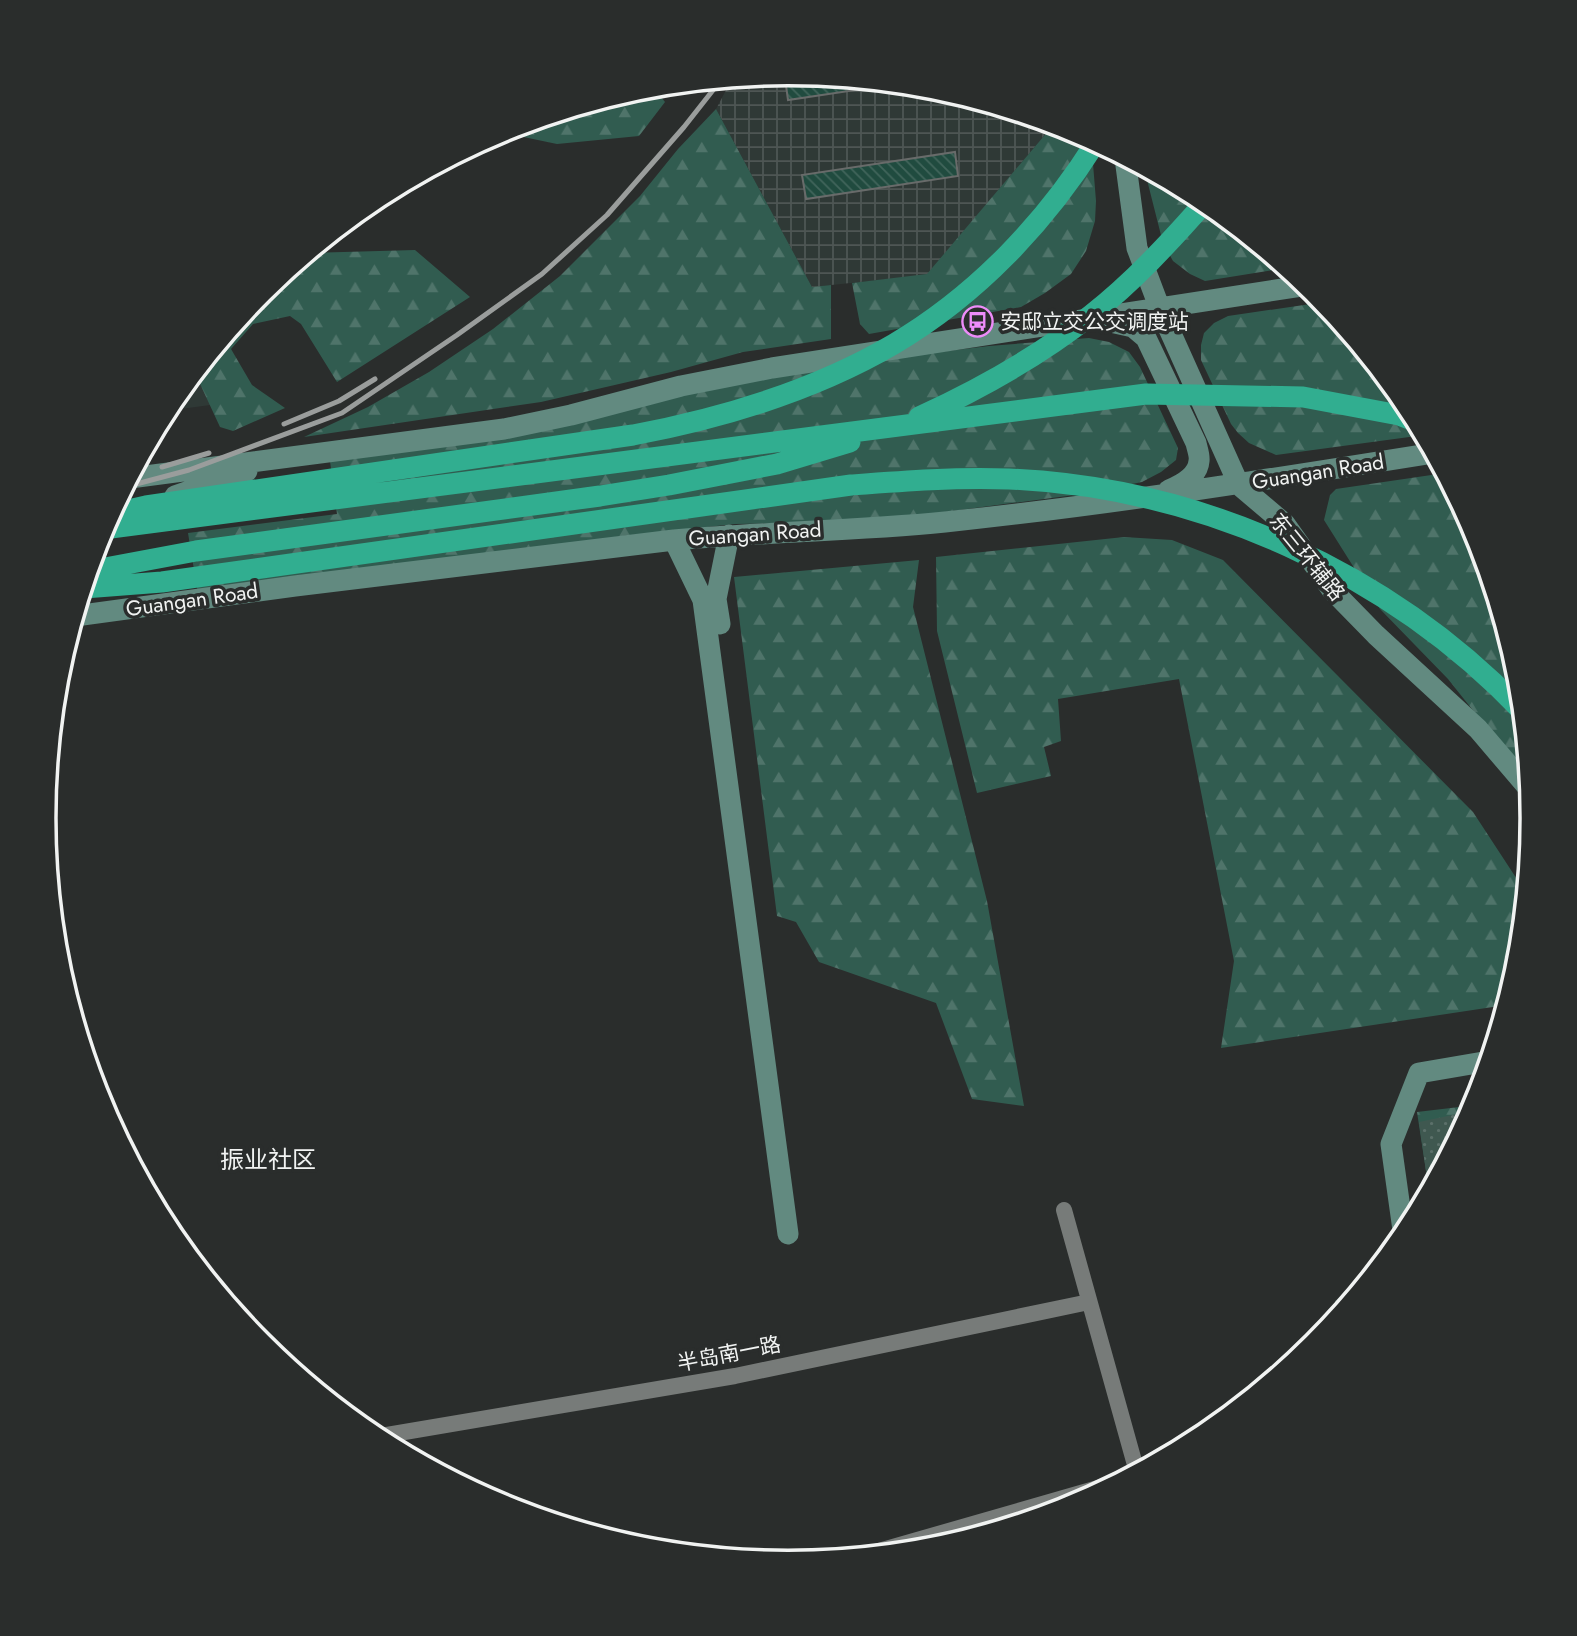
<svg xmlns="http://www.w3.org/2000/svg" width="1577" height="1636" font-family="Jost,'Noto Sans SC',sans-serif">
<defs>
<pattern id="industrial-grid" width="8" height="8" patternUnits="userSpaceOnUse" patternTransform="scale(1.75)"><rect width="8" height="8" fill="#2f3936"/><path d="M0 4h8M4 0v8" fill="none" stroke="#4e5654"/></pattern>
<pattern id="grass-tufts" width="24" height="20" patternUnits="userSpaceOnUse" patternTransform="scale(1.75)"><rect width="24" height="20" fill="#3f5850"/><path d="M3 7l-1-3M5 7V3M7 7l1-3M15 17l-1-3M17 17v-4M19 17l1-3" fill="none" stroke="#5b706a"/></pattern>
<pattern id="forest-firs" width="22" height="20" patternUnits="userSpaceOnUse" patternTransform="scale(1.75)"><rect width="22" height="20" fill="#315c50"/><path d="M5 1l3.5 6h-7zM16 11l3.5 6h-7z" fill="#4f746a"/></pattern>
<pattern id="park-dots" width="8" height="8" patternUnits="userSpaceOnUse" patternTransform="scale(1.75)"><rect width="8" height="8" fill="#3f5850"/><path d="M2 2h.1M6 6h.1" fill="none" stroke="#5b706a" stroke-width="1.8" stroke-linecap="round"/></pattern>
<pattern id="building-back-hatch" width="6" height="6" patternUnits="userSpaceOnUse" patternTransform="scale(1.75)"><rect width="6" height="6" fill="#204b3f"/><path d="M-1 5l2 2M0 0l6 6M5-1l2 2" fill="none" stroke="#41655b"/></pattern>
</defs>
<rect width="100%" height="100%" fill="#2a2d2c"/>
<path fill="#2f3936" d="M208 357 225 403 166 411 169 404Z"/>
<path fill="url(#industrial-grid)" d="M789 73 934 88 1049 123V130L927 275 812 287 716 109 732 79Z"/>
<path fill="url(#grass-tufts)" d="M1364 1278 1365 1284 1336 1319 1335 1301Z"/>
<path fill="url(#forest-firs)" d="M644 87H653L665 102 639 136 557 144 505 133 508 128Z
M716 109 812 287 831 285V339L743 352 671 372 541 402 304 437 368 407 429 372 493 329 560 276 640 196 678 149Z
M1062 127 1074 130 1091 139 1096 201 1095 221 1086 251 1071 274 1045 293 1021 307 869 334 860 324 852 283 927 274 1049 130Z
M1144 168 1203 199 1286 268 1205 281 1190 274 1173 261 1163 243Z
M415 250 470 297 337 382 301 324 290 316 253 324 231 349 252 385 285 408 233 431 220 427 195 373 262 291 308 253Z
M1324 302 1408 405 1424 435 1276 455 1249 443 1238 433 1231 424 1201 360V345L1204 333 1214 323 1228 316Z
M1089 338 1109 342 1129 352 1140 367 1178 448 1176 460 1161 472 1142 482 1082 494 929 514 846 522 735 524 623 536 198 594 188 533 337 514 330 461 782 371 989 346Z
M1445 473 1477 533 1519 673 1530 782 1448 679 1380 609 1324 520 1330 495 1336 489Z
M1124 537 1172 540 1223 560 1473 812 1526 893 1519 964 1506 1005 1221 1048 1234 961 1179 679 1058 699 1061 741 1044 747 1051 776 977 793 937 631 936 557Z
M919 560 913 607 987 901 1024 1106 972 1099 936 1003 819 962 796 922 777 916 734 577Z
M1476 1105 1429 1191 1417 1112Z"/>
<path fill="url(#park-dots)" d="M1472 1111 1429 1192 1419 1122Z"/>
<path fill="url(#building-back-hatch)" stroke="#686b6a" stroke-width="2" d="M807 75 876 82V87L788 100 785 78Z
M955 152 958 176 806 199 802 175Z"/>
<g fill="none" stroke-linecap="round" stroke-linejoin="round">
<path stroke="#777b79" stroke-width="16" d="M1064 1210 1137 1472
M375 1437 735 1376 1089 1302
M865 1555 1119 1482"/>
<path stroke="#628a80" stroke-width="21" d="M1125 158 1137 248 1160 309 1239 485 1285 524 1332 590 1376 635 1478 729 1530 790
M1106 321 1133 327 1146 338 1196 443C1197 448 1200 456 1199 461 1198 476 1181 485 1169 490
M130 478 504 429 571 415 681 386 772 368 1308 285
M175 496 247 471
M674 540 703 600 788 1234
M75 616 295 586 674 540C764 532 855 531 945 522 1108 505 1271 479 1434 453
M720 624 716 599 729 535
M1404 1237 1391 1144 1419 1073 1489 1061"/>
<path stroke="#31ae90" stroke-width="21" d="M919 417C980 389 1038 357 1091 315 1133 282 1170 242 1206 201
M111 514 146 506 633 435C723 418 814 391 894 344 977 295 1045 223 1096 142
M103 529 1146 394 1303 397 1399 415 1417 422
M89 571 196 551 600 496 669 485 777 464 850 442
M84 588 162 582 851 485C904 481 956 477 1009 479 1201 487 1391 573 1523 712"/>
<path stroke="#9a9d9c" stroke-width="5" d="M284 424 339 401 375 379
M162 467 209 453
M125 487 189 470 342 413 457 335 542 274 607 215 684 127 721 80"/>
</g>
<defs>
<symbol id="bus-ring" viewBox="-11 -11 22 22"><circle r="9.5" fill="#2a2d2c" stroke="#ed8cf9" stroke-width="1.5"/><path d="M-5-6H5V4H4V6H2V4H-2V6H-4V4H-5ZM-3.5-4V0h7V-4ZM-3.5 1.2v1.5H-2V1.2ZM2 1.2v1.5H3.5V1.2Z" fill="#ed8cf9"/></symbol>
</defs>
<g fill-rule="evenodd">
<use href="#bus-ring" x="960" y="304" width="35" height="35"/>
</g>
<g text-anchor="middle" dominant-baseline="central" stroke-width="7" stroke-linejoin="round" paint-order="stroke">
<g font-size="21" fill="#f1f3f2" stroke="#2a2d2c" text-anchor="start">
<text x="1000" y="322">安邸立交公交调度站</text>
</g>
<g font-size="21" fill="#f1f3f2" stroke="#2a2d2c">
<text transform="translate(1318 472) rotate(-9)">Guangan Road</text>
<text transform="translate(755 534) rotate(-4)">Guangan Road</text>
<text transform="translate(1307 557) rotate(51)">东三环辅路</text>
<text transform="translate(192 600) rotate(-8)">Guangan Road</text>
<text transform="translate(729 1354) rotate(-11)">半岛南一路</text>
</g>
<g font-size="24" fill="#f1f3f2" stroke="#2a2d2c">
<text x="268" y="1159">振业社区</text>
</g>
</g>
<path d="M0 0H1577V1636H0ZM56 818a732 732 0 1 1 1464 0a732 732 0 1 1-1464 0Z" fill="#2a2d2c" fill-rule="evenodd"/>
<path fill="none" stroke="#f1f3f2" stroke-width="3.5" d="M56 818a732 732 0 1 1 1464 0a732 732 0 1 1-1464 0Z"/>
</svg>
